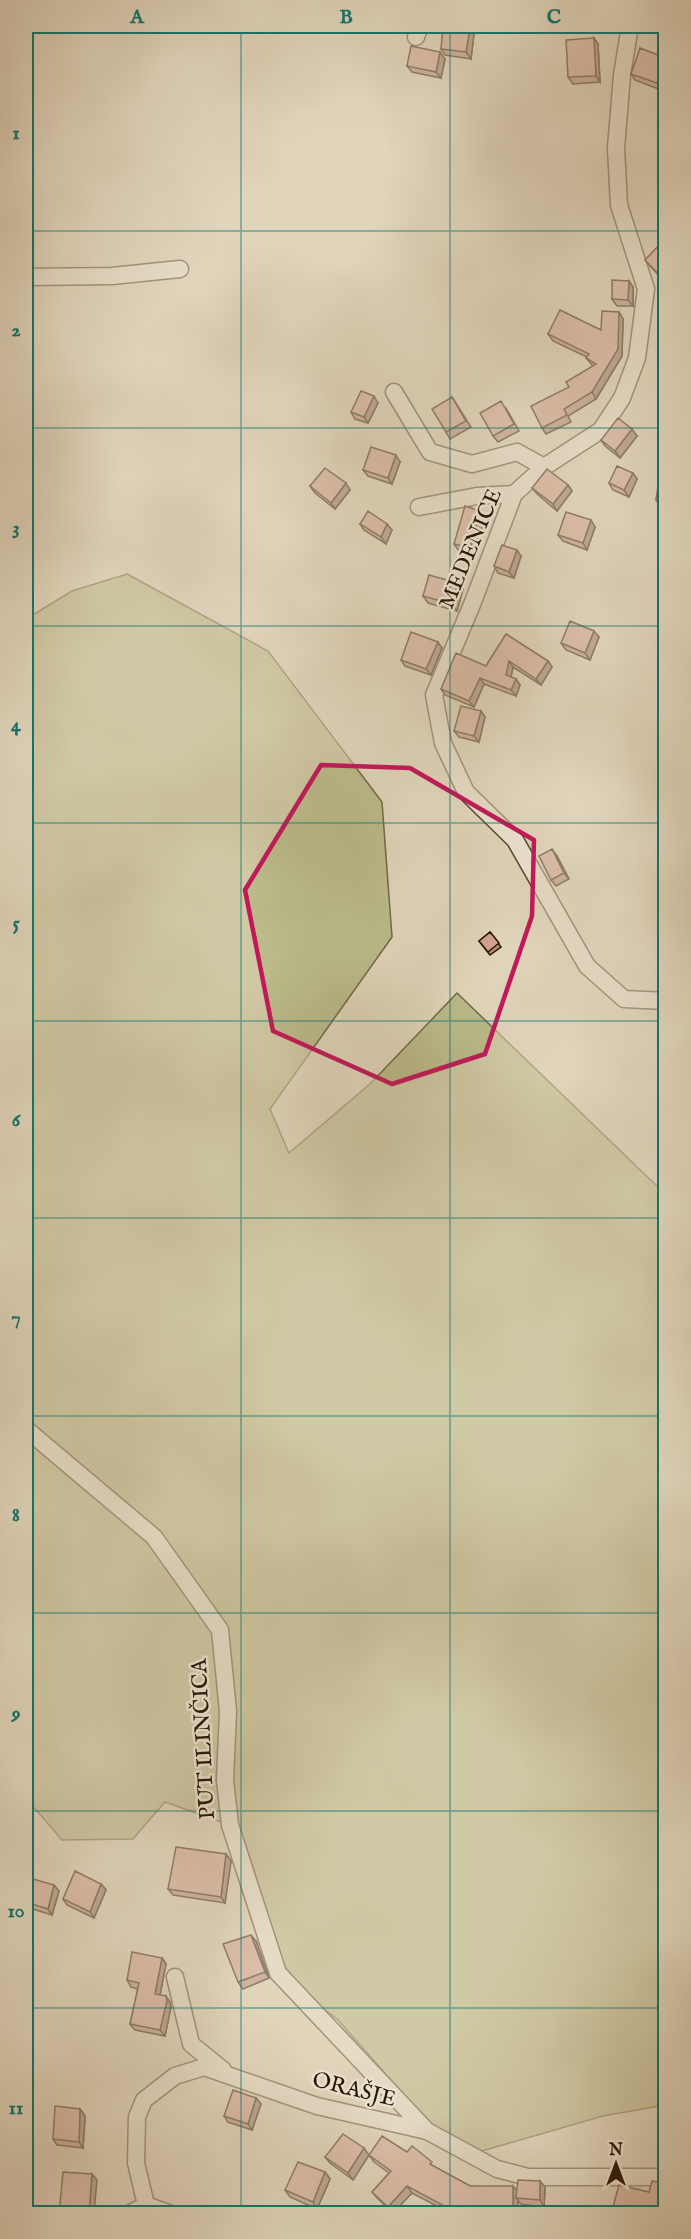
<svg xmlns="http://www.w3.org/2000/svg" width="691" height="2239" font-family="'IM FELL English',serif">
<rect width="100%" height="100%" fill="#e1d6bc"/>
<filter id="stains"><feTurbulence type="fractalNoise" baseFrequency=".00333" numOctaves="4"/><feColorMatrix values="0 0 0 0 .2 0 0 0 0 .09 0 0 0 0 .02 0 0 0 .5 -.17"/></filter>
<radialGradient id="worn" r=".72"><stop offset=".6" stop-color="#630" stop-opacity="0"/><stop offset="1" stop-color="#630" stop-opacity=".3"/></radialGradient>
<path fill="#bbbb8b" stroke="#716846" stroke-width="1.5" d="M127 574 268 651 382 802 392 937 270 1109 289 1153 371 1083 457 993 660 1189 665 1183V2105L603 2116 468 2155 431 2125 338 2020 278 1973 230 1825 165 1802 133 1839 62 1840 26 1798V619L72 591Z"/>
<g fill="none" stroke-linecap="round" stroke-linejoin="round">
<defs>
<path id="street" d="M630 26 622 75 616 148 619 205 646 289 637 358 622 398 601 430 544 467 514 494 473 602 434 695 443 743 466 792 515 840 587 966 624 999 666 1001
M416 37 420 26
M26 277 112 276 180 269
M394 392 430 452 472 464 517 452 544 467
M419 507 477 496 514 494
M26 1429 154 1537 220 1630 228 1711 225 1780 230 1825 278 1973 427 2131
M175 1977 191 2044 223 2070
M146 2205 171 2214
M129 2214 146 2205 136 2163 137 2117 144 2100 175 2076 204 2067 317 2106 427 2131 497 2169 528 2177H666"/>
</defs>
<use href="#street" stroke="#56452f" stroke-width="19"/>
<use href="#street" stroke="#ece4d3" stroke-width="16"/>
</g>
<path fill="#b68b7e" stroke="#271500" stroke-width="1.5" d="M470 28 474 34 471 59 445 55 441 49Z
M594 38 598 44 600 82 573 84 568 77Z
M666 58V79L661 90 635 80 631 74Z
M445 59 441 78 412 72 407 66Z
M666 247V283L650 266 645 260Z
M629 281 633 287V306H617L612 299Z
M619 312 623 319 622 356 596 399 568 416 571 422 546 434 542 428 569 387 593 366 586 358 587 357 553 341 548 334 601 330Z
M452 397 471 427 450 439 446 432Z
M378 403 368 423 355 419 351 412Z
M506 408 519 431 498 442 493 436Z
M637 436 620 458 605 446 601 440Z
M400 462 392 484 368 476 363 470Z
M666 465V508L661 507 656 500Z
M637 479 629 497 613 490 609 483Z
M568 485 572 491 557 511 537 494 532 488Z
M310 486 350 490 335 509 315 493Z
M485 517 474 555 459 551 454 544Z
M360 524 392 530 386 544 364 530Z
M595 527 587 550 563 541 558 535Z
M521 556 514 578 498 573 494 566Z
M463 589 457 611 428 603 423 596Z
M506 634 548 661 552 667 541 685 513 667 511 677 516 679 520 685 516 696 484 684 474 707 445 695 441 689 486 666Z
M599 637 590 660 566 650 561 643Z
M442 648 431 675 405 666 401 660Z
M481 711 485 717 479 742 459 737 454 731Z
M557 856 569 879 556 886 551 880Z
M490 932 501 947 490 955 479 941Z
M226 1854 231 1861 225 1903 173 1895 168 1889Z
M26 1877 59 1891 52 1915 26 1907Z
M101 1884 106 1890 94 1918 67 1905 63 1899Z
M256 1941 269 1978 243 1989 238 1982Z
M162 1958 166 1964 160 1995 170 2002 171 2007 165 2036 135 2030 130 2024 138 1989 131 1987 127 1980Z
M256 2098 261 2104 252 2130 228 2122 224 2116Z
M80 2109 85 2116 83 2148 57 2145 53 2139Z
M407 2152 470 2186 517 2191 545 2187 544 2207 521 2204 518 2200 517 2214H452L412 2193 393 2213 377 2198 372 2192 389 2173 374 2162 369 2155Z
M369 2155 353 2180 330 2163 325 2157Z
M325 2172 330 2179 317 2209 290 2197 285 2190Z"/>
<path fill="#947167" stroke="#271500" stroke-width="1.5" d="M470 28 474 34 471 59 466 52Z
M594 38 598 44 600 82 596 76Z
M440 52 445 59 441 78 436 72Z
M666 60V79L661 90 657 83Z
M629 281 633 287V306L628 300Z
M619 312 623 319 622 356 596 399 592 392Z
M374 396 378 403 368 423 364 417Z
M632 429 637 436 620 458 615 451Z
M396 455 400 462 392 484 388 478Z
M633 473 637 479 629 497 624 490Z
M346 483 350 490 335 509 331 503Z
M568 485 572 491 557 511 553 504Z
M480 511 485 517 474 555 470 548Z
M591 520 595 527 587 550 583 543Z
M387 524 392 530 386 544 381 537Z
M517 550 521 556 514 578 509 572Z
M458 583 463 589 457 611 452 604Z
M594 631 599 637 590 660 585 653Z
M438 642 442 648 431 675 426 669Z
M509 661 513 667 510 681 506 675Z
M548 661 552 667 541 685 536 679Z
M480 678 484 684 474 707 469 701Z
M516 679 520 685 516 696 511 690Z
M481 711 485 717 479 742 474 736Z
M552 849 557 856 569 879 564 873Z
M226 1854 231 1861 225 1903 221 1897Z
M101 1884 106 1890 94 1918 90 1912Z
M54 1885 59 1891 52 1915 48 1909Z
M251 1935 256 1941 269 1978 265 1972Z
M162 1958 166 1964 159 2000 155 1994Z
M166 1996 170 2002 171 2007 165 2036 160 2030Z
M256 2098 261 2104 252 2130 248 2124Z
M80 2109 85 2116 83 2148 79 2142Z
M364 2148 369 2155 353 2180 348 2173Z
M325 2172 330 2179 317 2209 313 2202Z
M92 2174 97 2180 94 2214H89Z
M540 2181 545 2187 544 2207 540 2200Z
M407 2186 412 2193 393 2213 388 2207Z
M513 2186 518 2192 516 2198 518 2200 517 2214H514L513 2211Z"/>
<path fill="#d4a293" stroke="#271500" stroke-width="1.5" d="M443 26 470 28 466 52 441 49Z
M594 38 596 76 568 77 566 40Z
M411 46 440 52 436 72 407 66Z
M640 48 666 58 657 83 631 74Z
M661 243 666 247V279L664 280 645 260Z
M612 280 629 281 628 300 612 299Z
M560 310 601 330 602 311 619 312 618 349 592 392 564 409 567 415 542 428 531 406 569 387 566 382 596 364 586 358 589 354 548 334Z
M361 391 374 396 364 417 351 412Z
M452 397 466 421 446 432 432 409Z
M501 401 514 424 493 436 480 413Z
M618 418 632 429 615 451 601 440Z
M371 447 396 455 388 478 363 470Z
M661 465H666V502L656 500Z
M617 466 633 473 624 490 609 483Z
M325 468 346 483 331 503 310 486Z
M547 469 568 485 553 504 532 488Z
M465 506 480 511 470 548 454 544Z
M368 511 387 524 381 537 360 524Z
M566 512 591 520 583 543 558 535Z
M502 545 517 550 509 572 494 566Z
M662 556H666V580H663Z
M429 575 458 583 452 604 423 596Z
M570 621 594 631 585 653 561 643Z
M411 632 438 642 426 669 401 660Z
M506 634 548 661 536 679 509 661 506 675 516 679 511 690 480 678 469 701 441 689 456 653 486 666Z
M461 706 481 711 474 736 454 731Z
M552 849 564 873 551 880 539 856Z
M490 932 499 943 488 952 479 941Z
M666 964V974L663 973Z
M176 1847 226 1854 221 1897 168 1889Z
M75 1871 101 1884 90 1912 63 1899Z
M26 1877 54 1885 48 1909 26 1902Z
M251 1935 265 1972 238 1982 223 1944Z
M132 1952 162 1958 155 1994 166 1996 167 2001 160 2030 130 2024 139 1983 127 1980Z
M233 2090 256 2098 248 2124 224 2116Z
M55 2106 80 2109 79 2142 53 2139Z
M343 2134 364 2148 348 2173 325 2157Z
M382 2136 407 2152 412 2146 432 2162 430 2164 470 2186H513V2211H462L461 2214H459L407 2186 388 2207 372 2192 391 2171 369 2155Z
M298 2162 325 2172 313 2202 285 2190Z
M63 2172 92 2174 89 2214H59Z
M518 2180 540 2181V2200L516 2198Z
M652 2181 666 2183V2214H611L619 2185 649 2192Z"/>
<path d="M0 0H691V2239H0ZM321 765 410 768 534 840 532 916 485 1054 392 1084 273 1031 245 890Z" fill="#e1d6bc" fill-opacity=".55" fill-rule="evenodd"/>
<path fill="none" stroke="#c2185b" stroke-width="4.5" stroke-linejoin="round" d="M321 765 410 768 534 840 532 916 485 1054 392 1084 273 1031 245 890Z"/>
<path fill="none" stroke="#0f766e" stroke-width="1.5" stroke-opacity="0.55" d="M241 26V2214M450 26V2214M26 231H666M26 428H666M26 626H666M26 823H666M26 1021H666M26 1218H666M26 1416H666M26 1613H666M26 1811H666M26 2008H666"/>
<g text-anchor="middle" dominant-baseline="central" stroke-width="5" stroke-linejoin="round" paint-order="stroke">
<g font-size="22" fill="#271500" stroke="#ece4d3">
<text transform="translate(471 549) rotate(-67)">MEDENICE</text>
<text transform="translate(204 1739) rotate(-93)">PUT ILINČICA</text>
<text transform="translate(354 2090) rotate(14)">ORAŠJE</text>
</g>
</g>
<rect width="691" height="2239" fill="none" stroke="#e1d6bc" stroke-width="66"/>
<g transform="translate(616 2164)" stroke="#ece4d3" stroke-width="4.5" paint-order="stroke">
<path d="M0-4.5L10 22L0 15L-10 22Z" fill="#271500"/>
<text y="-9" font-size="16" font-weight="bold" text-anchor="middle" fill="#271500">N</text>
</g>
<rect x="33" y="33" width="625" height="2173" fill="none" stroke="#0f766e" stroke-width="2"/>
<g font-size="20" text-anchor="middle" font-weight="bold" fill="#0f766e">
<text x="137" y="23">A</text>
<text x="346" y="23">B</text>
<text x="554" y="23">C</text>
<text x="16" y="139">1</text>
<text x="16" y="336">2</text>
<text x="16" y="534">3</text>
<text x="16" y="731">4</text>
<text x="16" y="929">5</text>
<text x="16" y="1126">6</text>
<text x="16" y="1324">7</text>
<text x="16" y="1521">8</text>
<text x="16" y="1719">9</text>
<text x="16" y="1917">10</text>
<text x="16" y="2114">11</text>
</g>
<rect width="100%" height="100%" filter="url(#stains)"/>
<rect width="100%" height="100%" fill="url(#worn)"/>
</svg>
